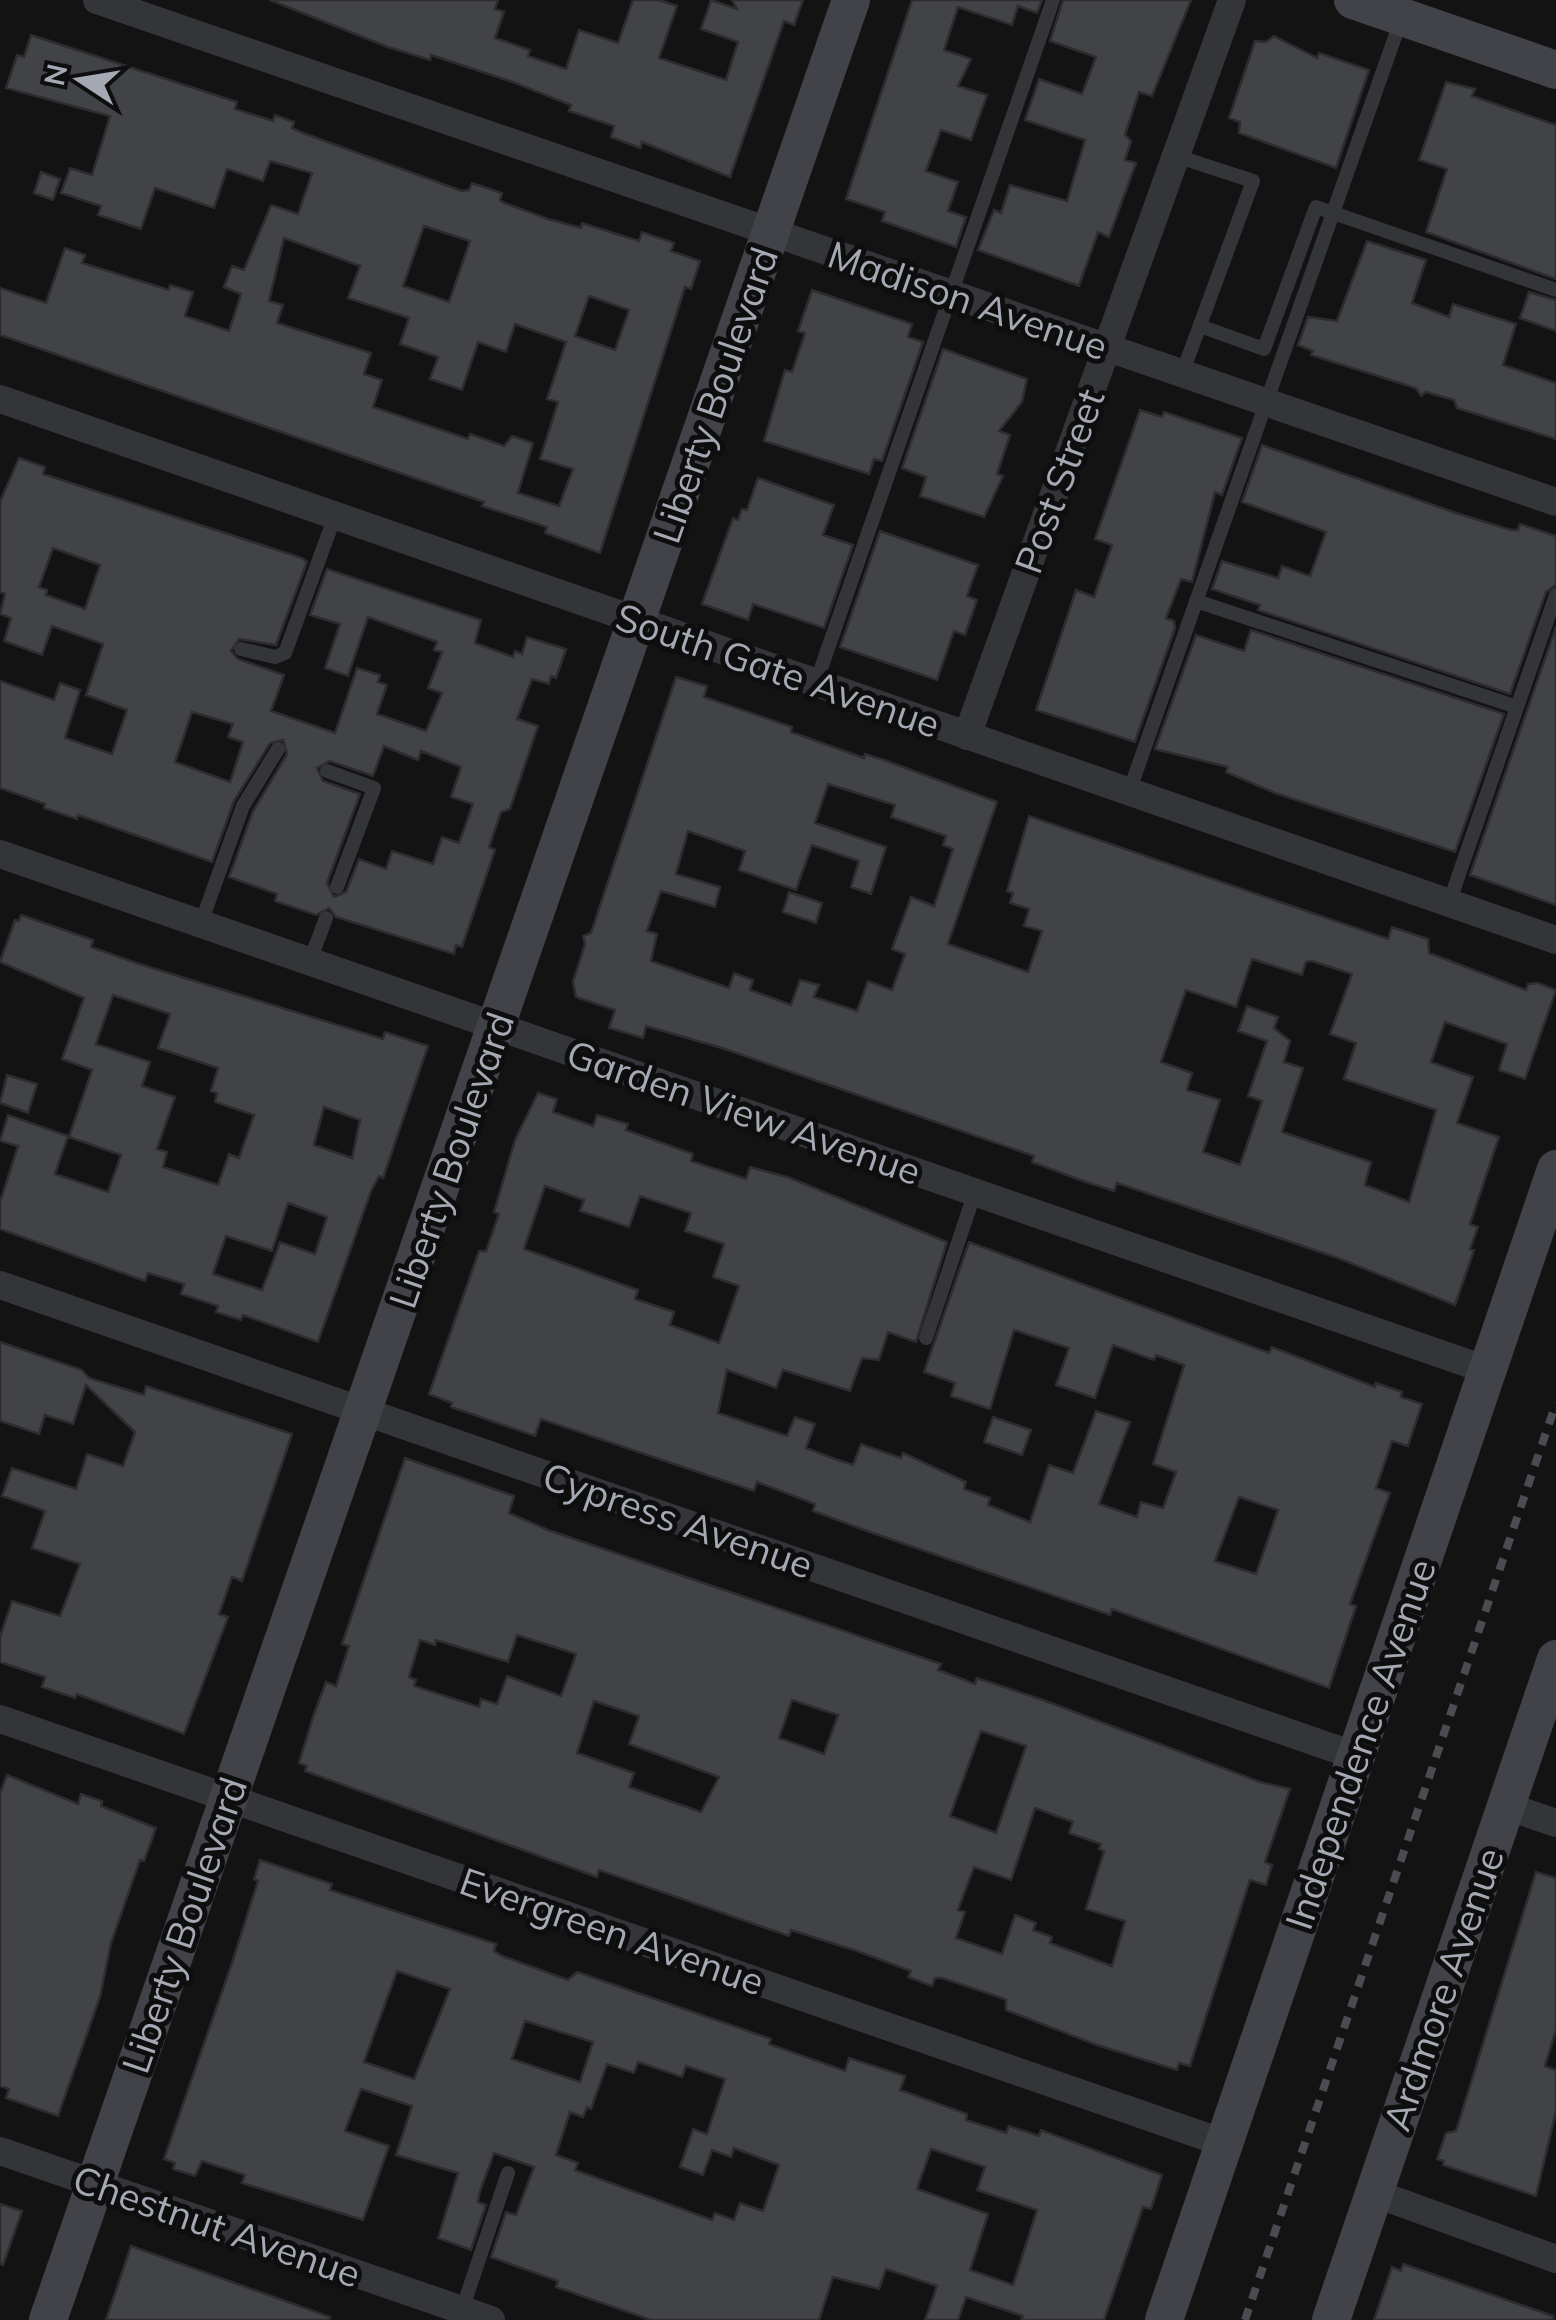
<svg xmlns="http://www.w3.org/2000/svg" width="1556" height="2320" font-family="Mulish,sans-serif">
<rect width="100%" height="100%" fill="#131314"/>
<path fill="#424347" stroke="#2d2d30" stroke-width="2.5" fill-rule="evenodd" d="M270 0H498L495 9 504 12 495 38 530 50 528 56 566 69 579 30 618 43 633 0H659L677 6 659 58 726 80 738 42 701 29 711 0 737 9 732 0H803L794 25 784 21 730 177 642 142 640 148 611 137 614 126 569 111 571 105 510 81 431 55 430 60 388 47Z
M912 0H1042L1037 13 1018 6 1012 25 958 7 944 50 971 59 958 86 987 95 971 140 941 130 926 171 958 182 948 211 966 217 956 247 882 221 885 212 846 199Z
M1063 0H1191L1152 96 1139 92 1125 135 1131 141 1125 160 1136 163 1109 237 1098 232 1079 286 978 250 994 210 1001 213 1010 185 1067 201 1085 140 1025 120 1039 79 1082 94 1096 57 1050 41Z
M31 35 237 102 235 109 273 121 275 115 294 122 292 128 303 133 462 191 469 190 472 183 502 193 500 200 504 203 548 219 581 228 582 223 639 241 642 232 674 243 671 251 700 261 691 289 685 287 600 553 545 533 547 527 482 506 484 502 0 335V288L46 303 65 248 85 255 82 263 169 290 170 285 193 292 185 316 229 331 241 294 224 287 232 266 244 270 271 205 298 214 312 173 270 161 263 181 227 169 214 208 155 188 141 229 98 215 101 206 61 193 70 168 92 175 110 116 6 88 17 55 24 57ZM424 226 470 241 449 302 403 286ZM284 238 360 266 348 298 409 318 400 344 438 357 430 379 462 390 478 342 506 352 515 324 566 342 547 399 558 402 540 459 573 469 559 506 518 493 533 443 512 436 504 446 470 434 468 439 373 407 382 380 364 374 371 353 277 323 283 305 269 301ZM589 296 629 310 615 350 575 336Z
M1274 36 1317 58 1319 53 1369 70 1336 168 1239 133 1240 122 1229 118 1255 41 1266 42Z
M1446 82 1475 89 1472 96 1556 125V279L1426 232 1447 169 1419 160Z
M41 172 60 179 53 200 34 193Z
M1367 241 1426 260 1412 303 1449 317 1453 304 1516 324 1503 365 1556 383V439L1457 408 1454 400 1426 392 1421 396 1416 388 1311 355 1313 351 1298 345 1308 317 1337 321Z
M812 290 912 324 908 337 923 342 882 461 874 459 869 474 764 441 785 370 792 372 805 333 798 331Z
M1529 292 1556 300V331L1520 318Z
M943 349 1027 379 1022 402 999 431 1010 435 997 474 1003 476 984 517 920 496 926 477 902 468Z
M1140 410 1162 417 1164 412 1242 438 1222 495 1215 492 1192 582 1181 579 1166 618 1174 621 1175 628 1135 742 1036 710 1076 590 1094 597 1112 545 1095 539Z
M1262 445 1456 513 1511 530H1518L1520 524 1556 536V585L1546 592 1510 694 1258 610 1260 605 1212 589 1222 561 1278 578 1282 566 1310 576 1326 532 1242 502Z
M19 458 45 467 43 474 302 558 307 562 276 645 239 639 231 651 238 659 284 675 271 711 335 733 357 668 380 675 378 682 387 685 377 714 426 731 442 693 428 688 442 652 434 650 437 642 368 617 348 676 325 668 340 624 310 615 327 569 481 620 475 643 513 657 515 651 522 654 527 637 566 649 556 678 551 676 549 684 532 679 517 719 538 726 510 809 501 812 489 847 495 850 462 947 456 945 454 954 336 917 329 908 316 915 275 901 277 894 229 877 253 811 287 754 283 740 270 743 234 801 212 862 78 815 77 819 44 808 45 804 0 788V681L54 700 60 683 80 690 65 738 112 754 127 710 86 695 103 644 52 626 42 655 4 641 11 618 0 614 5 594 0 592V502ZM53 548 100 565 85 609 46 595 47 590 39 587ZM192 712 233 724 228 737 243 742 230 782 175 762ZM384 746 418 760 421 751 461 767 451 797 473 804 459 843 442 837 433 864 392 851 386 869 359 859 346 892 334 897 327 883 360 794 323 781 317 768 330 761 373 776Z
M758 478 834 505 823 535 853 545 824 628 753 604 748 620 702 604 733 518 738 520 742 509 747 510Z
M880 531 978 565 967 596 977 600 965 635 954 631 937 680 840 647Z
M1556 627V905L1470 875Z
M1251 630 1504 714 1455 852 1275 793 1226 772 1228 767 1155 749 1196 635 1244 651Z
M676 677 707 686 704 697 792 727 791 732 864 758 865 754 887 761 997 802 948 944 1028 972 1042 931 1024 926 1029 909 1010 903 1013 893 1007 891 1029 816 1388 939 1392 927 1428 939 1429 953 1526 990 1528 984 1538 983 1556 990 1525 1079 1499 1070 1507 1044 1445 1022 1431 1062 1473 1077 1457 1123 1499 1137 1470 1224 1478 1227 1470 1249 1474 1250 1455 1305 1338 1258 1117 1183 1114 1191 1083 1181 1032 1162 1034 1156 722 1048 646 1026 643 1038 609 1028 615 1010 576 997 573 982 585 944 583 936 591 933ZM828 784 895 805 891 817 946 836 943 845 953 849 934 906 911 897 892 949 905 954 892 990 868 981 857 1011 814 997 819 985 800 980 791 1005 750 990 753 980 734 973 729 988 651 961 657 934 647 931 661 891 715 907 720 887 676 874 688 831 745 851 739 870 796 890 812 845 859 861 851 887 871 894 886 847 815 823ZM1252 959 1302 975 1306 962 1312 961 1352 974 1330 1034 1356 1043 1344 1079 1436 1110 1409 1202 1365 1185 1371 1162 1282 1132 1303 1068 1284 1062 1290 1041 1274 1028 1278 1017 1247 1006 1238 1031 1267 1041 1248 1096 1262 1101 1240 1165 1203 1152 1220 1100 1187 1090 1192 1073 1161 1062 1186 990 1236 1007Z
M789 892 822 903 816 923 783 912Z
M21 915 93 940 91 947 136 963 383 1039 385 1032 428 1046 383 1178 379 1176 371 1191 318 1342 243 1315 241 1320 216 1312 218 1306 181 1294 184 1284 148 1273 145 1281 0 1229V1202L18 1146 0 1141 8 1115 68 1136 55 1174 108 1192 121 1155 69 1137 92 1070 62 1059 84 998 0 962 15 920 19 921ZM113 995 170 1014 158 1048 218 1068 211 1091 217 1093 215 1102 254 1115 239 1158 229 1154 218 1185 163 1167 167 1152 157 1149 175 1097 142 1086 150 1062 96 1044ZM324 1107 360 1120 352 1158 314 1145ZM288 1203 327 1217 315 1254 280 1242 262 1290 213 1274 226 1236 272 1251Z
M7 1075 37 1084 28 1113 0 1103Z
M538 1093 557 1099 553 1112 593 1126 597 1115 628 1124 626 1130 693 1154 691 1161 746 1179 750 1167 790 1178 947 1242 916 1342 888 1332 879 1360 862 1358 850 1391 783 1370 776 1388 727 1370 718 1413 787 1436 795 1417 815 1424 806 1448 835 1459 853 1465 861 1444 901 1458 903 1453 966 1482 964 1489 990 1498 988 1505 1030 1522 1049 1465 1073 1473 1096 1411 1130 1422 1099 1504 1137 1517 1141 1502 1163 1508 1176 1472 1153 1464 1184 1365 1156 1355 1154 1360 1113 1345 1095 1398 1056 1385 1069 1348 1014 1330 990 1409 951 1396 955 1383 924 1372 969 1242 1269 1353 1272 1347 1375 1387 1376 1383 1402 1392 1401 1397 1422 1404 1408 1446 1392 1441 1376 1488 1390 1493 1350 1604 1356 1606 1329 1688 1112 1609 1110 1615 867 1531 813 1511 815 1504 757 1482 754 1491 541 1419 535 1436 451 1407 452 1403 429 1394 479 1251H486L499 1214 494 1212 515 1140ZM545 1186 584 1200 580 1211 629 1227 640 1196 691 1213 685 1231 724 1244 713 1277 739 1286 719 1343 670 1325 674 1312 635 1299 638 1290 524 1249ZM1239 1497 1278 1510 1256 1574 1215 1561Z
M0 1342 82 1370 89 1378 144 1395 146 1386 292 1434 242 1581 232 1577 219 1614 228 1617 184 1734 77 1694 75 1698 42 1687 45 1677 0 1662V1637L12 1601 60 1616 80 1564 32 1548 45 1511 2 1496 12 1468 76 1489 87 1454 123 1466 135 1432 86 1385 73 1424 45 1415 39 1434 0 1421Z
M993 1417 1031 1430 1022 1455 984 1442Z
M405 1458 514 1496 509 1513 548 1530 941 1664 938 1670 975 1684 977 1678 1043 1700 1260 1782 1290 1789 1265 1862 1272 1865 1266 1885 1250 1880 1190 2066 1179 2063 1177 2070 1097 2045 1006 2010V2000L999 1997 942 1978H935L932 1986 908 1977 911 1971 857 1951 791 1930 789 1936 599 1870 597 1877 305 1771 307 1766 299 1763 313 1717 326 1682 336 1686 349 1646 342 1644ZM517 1635 576 1654 561 1696 507 1676 497 1704 481 1699 479 1707 414 1686 416 1680 409 1677 420 1640 435 1645 436 1640 508 1662ZM792 1700 838 1715 824 1754 779 1738ZM594 1701 639 1716 629 1744 719 1777 701 1812 629 1787 634 1773 577 1753ZM981 1731 1026 1746 996 1833 950 1816ZM1035 1808 1073 1822 1069 1833 1101 1844 1099 1849 1104 1851 1086 1909 1125 1921 1112 1966 1050 1943 1052 1937 1033 1930 1036 1923 1015 1915 1002 1954 956 1938 965 1912 958 1910 974 1867 1011 1880Z
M7 1775 78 1804 81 1794 102 1801 101 1806 156 1828 144 1861 140 1860 111 1943 100 1997 58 2116 6 2098 9 2089 0 2086V1793Z
M260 1860 332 1884 330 1890 496 1944 494 1951 502 1956 568 1980 577 1972 771 2039 769 2044 845 2071 849 2058 905 2076 900 2090 967 2114 966 2120 1006 2133 1009 2126 1039 2136 1041 2130 1162 2175 1151 2209 1143 2207 1104 2320H1021L1023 2316 966 2297 958 2320H925L937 2286 886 2269 879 2289 833 2277 819 2320H651L556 2287 558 2281 491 2257 506 2212 516 2215 534 2167 494 2153 480 2191 478 2202 486 2205 471 2250 438 2238 458 2173 396 2155 412 2106 361 2089 345 2131 389 2146 363 2220 242 2183 245 2175 202 2161 195 2176 173 2169 175 2163 164 2159 232 1963 258 1881 254 1879ZM397 1971 450 1989 414 2079 364 2062ZM525 2021 593 2042 580 2082 512 2059ZM638 2062 682 2077 686 2066 725 2079 707 2134 693 2129 680 2167 703 2175 712 2150 731 2157 734 2148 779 2165 763 2211 740 2203 734 2220 715 2213 712 2220 575 2170 578 2163 556 2155 570 2112 583 2117 587 2107 591 2109 607 2064 634 2073ZM931 2149 985 2167 977 2190 1037 2210 1013 2285 970 2270 988 2214 917 2189Z
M1536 1872 1556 1878V2030L1545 2066 1556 2070V2111L1536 2196 1443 2165 1444 2161 1437 2159 1446 2133 1456 2131Z
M0 2204 22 2211 3 2265 0 2264Z
M131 2246 330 2317 329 2320H106Z
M1403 2264 1553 2316V2320H1374L1392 2267 1401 2271Z"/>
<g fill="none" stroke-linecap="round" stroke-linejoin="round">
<path stroke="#343539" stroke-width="14" d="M1176 156 1253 181 1182 374
M1200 326 1264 349 1316 207 1556 290
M1196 601 1517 707
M241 649 275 657 285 653 335 516
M816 683 1053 0
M327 771 374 788 337 887
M1129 792 1402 17
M1449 903 1556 595
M201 923 243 806 278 749
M310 961 326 918
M926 1338 975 1192
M462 2310 508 2173"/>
<path stroke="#343539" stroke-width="28" d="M97 0 1556 502
M0 399 1556 940
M967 736 1232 0
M0 854 1487 1370
M0 1285 1356 1756
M0 1719 1224 2143
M1506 1806 1556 1823
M0 2151 491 2320
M1374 2193 1556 2259"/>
<path stroke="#424349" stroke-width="38" d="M1353 0 1556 70
M48 2320 851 0
M1164 2320 1556 1169
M1331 2320 1556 1659"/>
<path stroke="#4b4c52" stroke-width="8" stroke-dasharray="12 10" stroke-linecap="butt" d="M1245 2320 1556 1403"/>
</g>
<g text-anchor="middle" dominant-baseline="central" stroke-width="10" stroke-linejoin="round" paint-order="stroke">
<g font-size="38" fill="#a5a9b4" stroke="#0e0e0f">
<text transform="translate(968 300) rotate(19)">Madison Avenue</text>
<text transform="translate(715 395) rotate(-71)">Liberty Boulevard</text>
<text transform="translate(1059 481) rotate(-70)">Post Street</text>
<text transform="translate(778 670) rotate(19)">South Gate Avenue</text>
<text transform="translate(744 1112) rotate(19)">Garden View Avenue</text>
<text transform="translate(451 1160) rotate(-71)">Liberty Boulevard</text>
<text transform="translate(678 1520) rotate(19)">Cypress Avenue</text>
<text transform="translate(1360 1744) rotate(-71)">Independence Avenue</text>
<text transform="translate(184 1925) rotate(-71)">Liberty Boulevard</text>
<text transform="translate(612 1931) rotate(19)">Evergreen Avenue</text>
<text transform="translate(1443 1989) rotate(-71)">Ardmore Avenue</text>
<text transform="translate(217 2226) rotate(19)">Chestnut Avenue</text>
</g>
</g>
<g transform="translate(80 80) rotate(282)" stroke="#0e0e0f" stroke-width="8" paint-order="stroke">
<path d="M0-8L18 38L0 25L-18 38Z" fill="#a5a9b4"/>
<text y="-15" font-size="28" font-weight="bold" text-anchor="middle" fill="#a5a9b4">N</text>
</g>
</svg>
